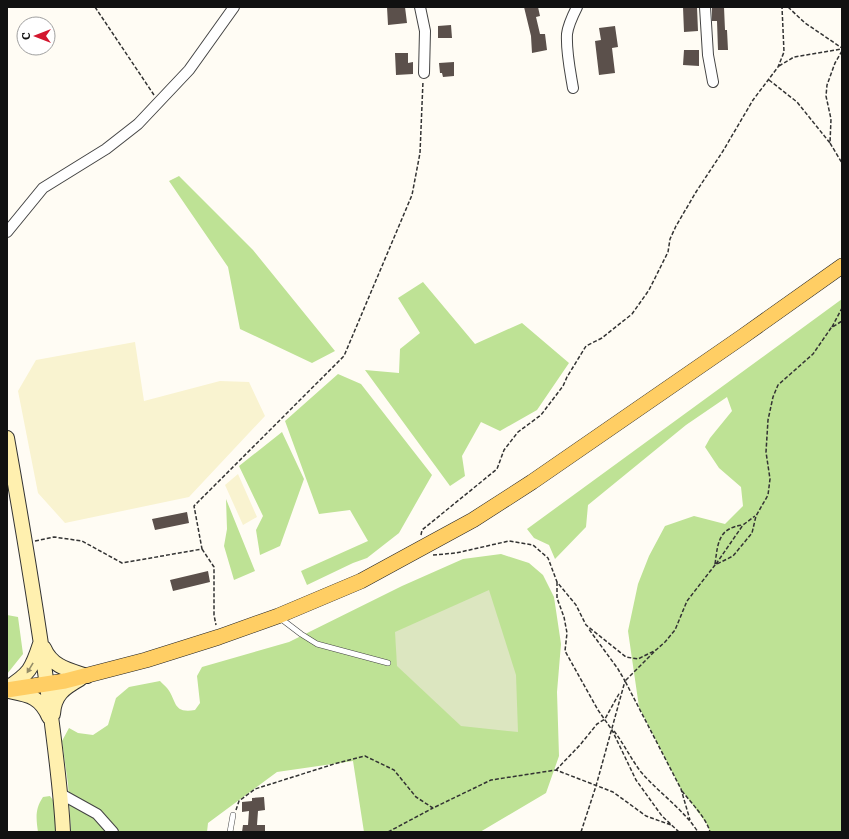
<svg xmlns="http://www.w3.org/2000/svg" width="849" height="839" font-family="Literata,serif">
<rect width="100%" height="100%" fill="#fffcf4"/>
<path fill="#f9f3d0" d="M135 342 144 401 220 381 249 382 265 416 189 497 65 523 38 493 18 391 36 360Z
M238 474 257 517 243 525 225 485Z"/>
<path fill="#bee295" d="M179 176 253 250 335 351 312 363 240 329 228 267 169 181Z
M423 282 475 344 522 323 569 363 537 410 500 431 481 422 462 456 465 476 450 486 365 370 399 373 400 349 420 333 398 298Z
M842 299V832H709V827L681 789 639 707 628 631 638 584 649 556 665 526 694 516 725 524 743 506 741 487 719 468 705 447 710 438 732 411 727 397 686 425 588 505 586 527 555 559 549 545 534 538 527 529Z
M338 374 361 384 432 475 399 533 367 558 353 563 307 585 301 571 368 541 350 510 319 514 285 421Z
M282 432 304 479 280 546 260 555 256 530 263 516 239 466Z
M226 499 255 571 234 580 224 546 227 529Z
M501 554 529 563 543 575 554 597 561 644 557 692 559 756 546 793 480 832H364L353 761 277 772 208 823 207 832H71L68 784 62 741 69 728 78 733 93 735 108 725 116 698 129 687 160 681C162 683 165 686 167 688 177 700 172 714 195 710L200 703 197 676 202 667 289 642 402 586 463 559Z
M7 615 18 617 23 654 7 674Z
M50 796 55 803 57 832H38C36 818 35 809 43 797Z"/>
<path fill="#dce6c0" d="M489 590 516 675 518 732 461 726 397 666 395 632Z"/>
<path fill="#5b504b" d="M387 7H405L407 23 388 25Z
M524 7H538L540 16 536 17 540 34H545L547 50 532 53 531 36Z
M683 7H697L698 31 684 32Z
M712 7H724L725 30H727L728 50H718L717 21H712Z
M451 25 452 38H438V26Z
M615 26 618 47 612 48 615 73 599 75 595 41 601 40 599 28Z
M684 50H699V66L683 65Z
M395 53H408V63L413 62V74L396 75Z
M454 62V76L443 77 442 73H440L439 63Z
M187 512 189 523 155 530 152 519Z
M208 571 210 582 173 591 170 580Z
M264 797 265 810 258 811 257 825H265V832H242L243 825H248L249 811 242 812V802L252 801V798Z"/>
<g fill="none" stroke-linecap="round" stroke-linejoin="round">
<defs>
<path id="lane" d="M280 618 301 634 317 644 388 663
M230 832 233 815"/>
<path id="street" d="M420 7 425 31 424 73
M705 7 708 55 713 82
M573 88C570 70 566 52 567 34 568 25 573 15 577 7
M7 232 43 188 106 149 138 124 189 70 234 7
M61 794 97 814 113 832"/>
<path id="secondary" d="M7 438C23 528 38 618 50 708 55 749 61 790 63 832
M44 648C52 667 69 670 87 676
M7 688C29 674 32 669 40 644
M8 691C28 695 40 696 49 717
M53 714C54 695 64 688 80 679"/>
<path id="primary" d="M7 690 65 681 146 660 219 637 278 616 361 581 473 520 532 482 742 337 842 266"/>
</defs>
<use href="#lane" stroke="#444" stroke-width="6"/>
<use href="#street" stroke="#444" stroke-width="12"/>
<use href="#secondary" stroke="#333" stroke-width="16"/>
<use href="#primary" stroke="#222" stroke-width="16"/>
<path stroke="#333" stroke-width="1.5" stroke-dasharray="4 2" stroke-linecap="butt" d="M95 7 154 95
M788 7 805 23 842 48
M842 51 835 63 827 85 826 96 831 119 830 143 842 163
M779 66 794 57 842 49
M769 80 797 102 830 143
M832 327 842 308
M421 535 422 530 497 469 504 450 518 432 541 415 563 386 567 377 586 346 602 338 632 314 649 290 668 252 670 239 676 226 696 192 723 151 753 100 778 67 784 52 782 7
M35 541 54 537 82 541 122 563 202 549 194 506 344 356 412 195 420 153 423 81
M202 549 214 567V615L216 625
M433 555 456 553 509 541 533 545 548 558 557 582 576 605 586 625 626 657 638 659 656 650 665 642 675 630 687 601 715 565 733 556 752 533 756 516 768 495 770 479 766 452 768 420 773 397 778 385 813 354 831 328 842 321
M715 564C718 543 718 528 743 525
M716 564 743 525 755 516
M557 582V598L564 617 567 633 565 651 598 710 612 730 636 780 662 816 679 832
M654 652 625 681 681 789 690 820
M614 731C624 744 631 759 641 772 659 793 683 809 698 832
M556 770 580 745 597 724 605 719 620 692
M682 791C691 803 706 817 710 832
M236 810 239 801 255 789 334 764 365 756 394 770 416 797 433 808 491 780 556 770 613 792 646 816 671 825
M388 832 433 808
M581 832 596 786 625 681 618 669 588 628"/>
<use href="#lane" stroke="#fff" stroke-width="5"/>
<use href="#street" stroke="#fff" stroke-width="10"/>
<use href="#secondary" stroke="#fff0af" stroke-width="14"/>
<use href="#primary" stroke="#ffce64" stroke-width="15"/>
</g>
<defs><path id="oneway-solid" d="M-6-.8H1V-3.2L6.5 0L1 3.2V.8H-6Z"/></defs>
<use fill="#948c68" href="#oneway-solid" transform="translate(30 668) rotate(121)"/>
<rect width="849" height="839" fill="none" stroke="#111111" stroke-width="16"/>
<g transform="translate(36 36) rotate(270)"><circle r="19" fill="#ffffff" stroke="#a0a0a0"/>
<path d="M0-3L7 15L0 10L-7 15Z" fill="#d3162e"/>
<text y="-6" font-size="11" font-weight="bold" text-anchor="middle" fill="#111111">С</text>
</g>
</svg>
